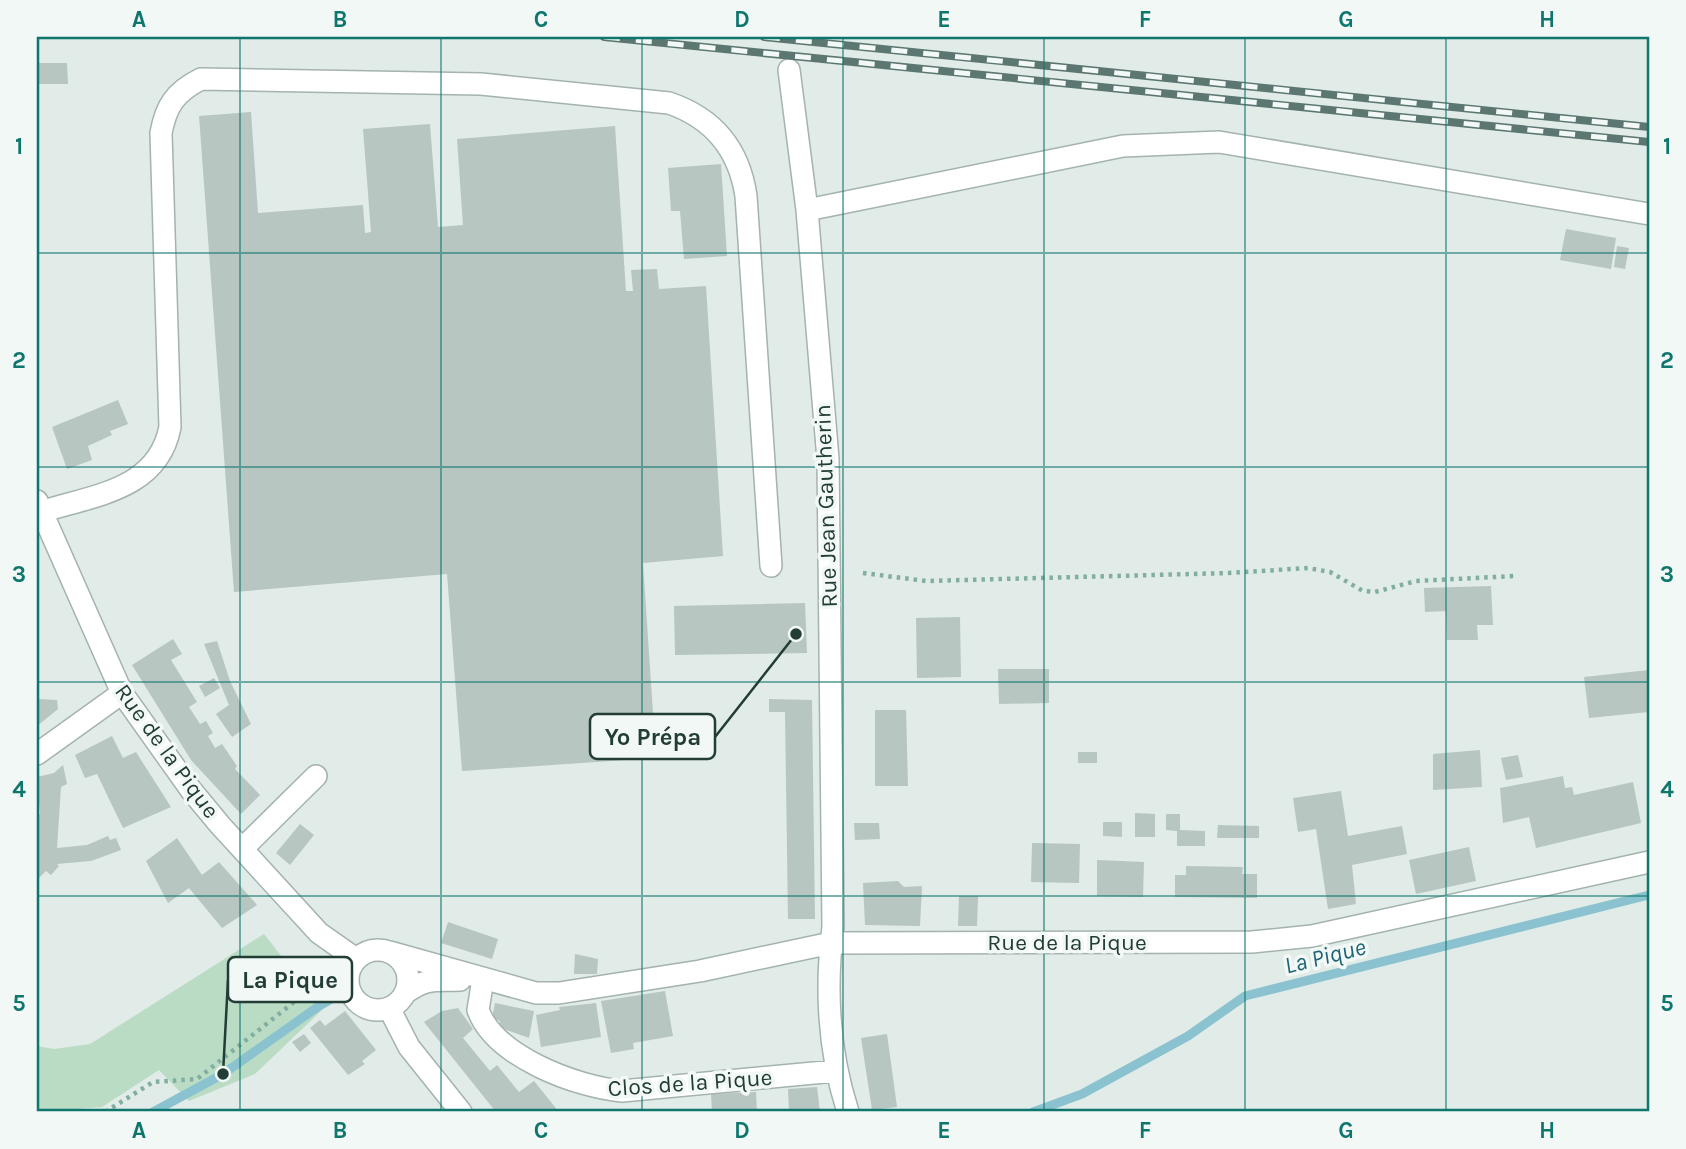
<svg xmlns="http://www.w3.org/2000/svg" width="1686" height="1149" font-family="Karla,sans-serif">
<rect width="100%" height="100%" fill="#e1ebe7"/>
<path fill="#badcc5" d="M264 934 323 1009 255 1074 189 1101 159 1070 102 1107 37 1112V1046L54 1049 90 1044Z"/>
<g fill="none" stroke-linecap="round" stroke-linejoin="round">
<path stroke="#8ac3cf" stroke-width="9" d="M153 1112 223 1074 319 1006 342 993
M1033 1112 1082 1094 1188 1036 1245 996 1649 895"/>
</g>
<path fill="#b7c6c0" d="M37 63H67L68 84H37Z
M251 112 258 213 363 205 365 233 371 232 363 129 430 124 438 227 463 225 457 139 615 126 626 291H633L631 270 657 269 659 289 706 286 723 556 643 563 656 758 462 771 447 574 234 592 199 116Z
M721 164 727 256 684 259 680 211H671L668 168Z
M1566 229 1616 238 1611 269 1560 260Z
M1617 246 1629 248 1625 269 1614 267Z
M118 400 128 424 110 431 112 435 88 446 92 460 67 469 52 427Z
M1491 586 1493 625H1477L1478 640H1447L1446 611 1425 612 1424 588Z
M805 603 807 653 675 655 674 606Z
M960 617 961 677 917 678 916 618Z
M173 639 182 654 171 660 197 702 189 707 200 724 206 721 213 733 208 736 215 748 222 744 237 766 235 769 260 795 241 814 191 760 132 665Z
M217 641 230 681 251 724 232 737 216 714 229 705 204 644Z
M998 669H1049V703L999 704Z
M1649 670V712L1589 718 1584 677Z
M214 678 220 688 205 697 199 686Z
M37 699 57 700 58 709 37 726Z
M769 699 812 700 815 919H788L785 712H769Z
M875 710H906L908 786H875Z
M112 736 123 758 136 752 171 807 123 828 97 774 85 778 75 755Z
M1480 750 1482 787 1433 790V754Z
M1078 752H1097V763H1078Z
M1518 755 1523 777 1506 780 1501 758Z
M63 765 67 784 61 787 57 848 87 845 108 836 110 840 116 838 121 850 91 861 57 864 59 866 51 875 46 871 37 880V816L40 814 37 777 54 773Z
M1563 776 1565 788 1572 787 1574 795 1633 782 1641 823 1536 848 1529 817 1503 823 1500 788Z
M1341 791 1348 836 1402 826 1407 854 1352 865 1356 904 1328 909 1316 829 1298 832 1293 798Z
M1135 813 1155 814V837H1135Z
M1166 814H1180V830L1205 831V846H1177V831L1166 830Z
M1103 822H1122V837L1103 836Z
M854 823H879L880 839 855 840Z
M300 824 314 835 290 865 276 853Z
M1218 825 1259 826V838H1217Z
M177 838 202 875 219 862 257 905 222 928 189 888 168 903 146 861Z
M1032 843 1080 844 1079 883 1031 882Z
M1469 847 1476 881 1416 894 1409 860Z
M1097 860 1144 862 1143 897 1097 896Z
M1186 866 1243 867 1242 874H1257V898L1175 897V875H1186Z
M898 881 904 887 922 886 920 926 865 925 863 883Z
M959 896H978L977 926H958Z
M448 922 498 939 492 959 441 943Z
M575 954 598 959 597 974H574Z
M665 991 673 1036 633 1043 634 1049 611 1053 601 1001Z
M495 1003 534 1011 529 1038 498 1027 500 1021 492 1018Z
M596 1003 601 1037 541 1047 536 1015 560 1010 559 1007Z
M458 1008 473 1029 463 1038 490 1071 497 1065 519 1092 534 1081 559 1112H496L424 1022 442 1011Z
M345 1011 376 1050 362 1061 365 1064 348 1075 310 1028 320 1020 325 1026Z
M304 1034 311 1043 300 1052 292 1042Z
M887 1034 897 1107 872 1110 861 1038Z
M817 1087 820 1112H789L788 1089Z
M756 1092 757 1112H712L711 1094Z"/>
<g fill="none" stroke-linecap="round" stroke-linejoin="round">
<defs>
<path id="minor" d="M789 70 807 210 828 459 833 927C825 989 829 1053 848 1112
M807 210 1123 146 1219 142 1649 214
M37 501 122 693 191 790 220 825 319 933 356 959
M41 512C94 495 158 490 170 427L161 133C166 106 175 92 201 79L481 84 669 103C713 118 739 149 746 196L771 566
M37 754 122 693
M242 849 316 776
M348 980a30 30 0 1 1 60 0a30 30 0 1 1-60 0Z
M390 952 536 993H559L700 971 831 943 1252 942 1312 936 1649 862
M483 979 478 1010C495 1057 577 1087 622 1091L835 1071
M405 993C428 977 434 981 460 980
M389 1008 409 1047 461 1112"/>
</defs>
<use href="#minor" stroke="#a4b3ae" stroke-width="24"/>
<path stroke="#82aea2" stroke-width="4.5" stroke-dasharray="3.5 5" stroke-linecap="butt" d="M863 573 926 581 1229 573 1308 568 1330 572 1363 591 1375 592 1416 581 1514 576
M105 1112 153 1082 197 1079 308 991 348 984"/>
<use href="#minor" stroke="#fff" stroke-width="21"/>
<defs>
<path id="rail" d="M604 37 1649 142
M764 37 1649 127"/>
</defs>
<use href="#rail" stroke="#5c7771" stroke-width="8"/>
<use href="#rail" stroke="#f2f8f5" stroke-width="5" stroke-dasharray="16" stroke-linecap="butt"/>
</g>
<path fill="none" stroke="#0f766e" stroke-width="2" stroke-opacity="0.55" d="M240 37V1112M441 37V1112M642 37V1112M843 37V1112M1044 37V1112M1245 37V1112M1446 37V1112M37 253H1649M37 467H1649M37 682H1649M37 896H1649"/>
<g text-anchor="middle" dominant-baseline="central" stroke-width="7" stroke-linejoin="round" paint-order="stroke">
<g font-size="23" fill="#223c36" stroke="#f2f8f5">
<text transform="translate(826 506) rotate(-92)">Rue Jean Gautherin</text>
<text transform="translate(167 751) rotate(54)">Rue de la Pique</text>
<text x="1067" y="942">Rue de la Pique</text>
<text transform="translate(690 1083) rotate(-4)">Clos de la Pique</text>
</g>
<g font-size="24" font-style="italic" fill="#1d6476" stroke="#f2f8f5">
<text transform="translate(1325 956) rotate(-14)">La Pique</text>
</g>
</g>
<path fill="none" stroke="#223c36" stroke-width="2.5" d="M796 634L715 737M223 1074L228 980"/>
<g fill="#223c36" stroke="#f2f8f5" stroke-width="2.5">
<circle cx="796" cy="634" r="7"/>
<circle cx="223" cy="1074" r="7"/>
</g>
<g fill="#f2f8f5" stroke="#223c36" stroke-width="2.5">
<rect x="590" y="714" width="125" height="45" rx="7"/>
<rect x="228" y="957" width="124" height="45" rx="7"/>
</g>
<g font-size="24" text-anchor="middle" font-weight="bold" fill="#223c36">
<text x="653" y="745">Yo Prépa</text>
<text x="290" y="988">La Pique</text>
</g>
<rect width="1686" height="1149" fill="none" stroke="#f2f8f5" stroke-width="77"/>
<rect x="38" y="38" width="1610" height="1072" fill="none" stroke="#0f766e" stroke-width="2.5"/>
<g font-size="23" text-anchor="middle" font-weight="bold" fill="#0f766e">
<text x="139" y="27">A</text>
<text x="340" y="27">B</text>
<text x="541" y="27">C</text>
<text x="742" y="27">D</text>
<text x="944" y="27">E</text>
<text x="1145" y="27">F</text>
<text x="1346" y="27">G</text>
<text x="1547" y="27">H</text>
<text x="19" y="154">1</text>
<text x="1667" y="154">1</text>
<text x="19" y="368">2</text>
<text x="1667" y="368">2</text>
<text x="19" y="582">3</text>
<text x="1667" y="582">3</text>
<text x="19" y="797">4</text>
<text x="1667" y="797">4</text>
<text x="19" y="1011">5</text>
<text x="1667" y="1011">5</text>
<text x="139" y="1138">A</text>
<text x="340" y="1138">B</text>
<text x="541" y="1138">C</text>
<text x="742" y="1138">D</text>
<text x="944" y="1138">E</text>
<text x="1145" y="1138">F</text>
<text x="1346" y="1138">G</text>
<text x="1547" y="1138">H</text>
</g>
</svg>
